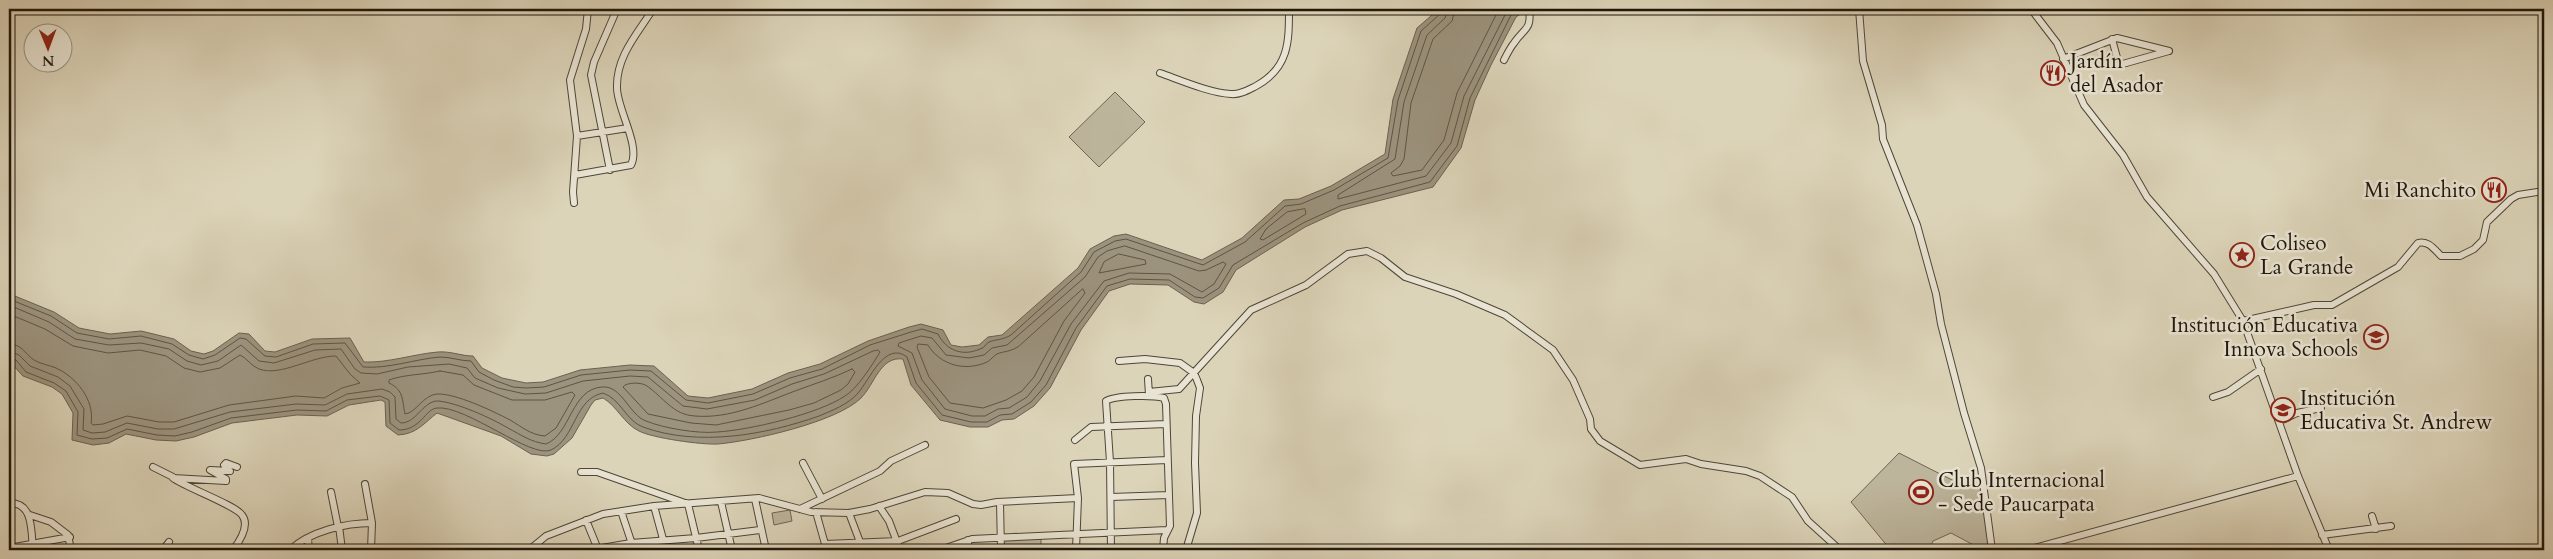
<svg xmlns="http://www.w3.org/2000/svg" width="2553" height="559" font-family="Cardo,serif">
<rect width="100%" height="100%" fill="#dcd4b9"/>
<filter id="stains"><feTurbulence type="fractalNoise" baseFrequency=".004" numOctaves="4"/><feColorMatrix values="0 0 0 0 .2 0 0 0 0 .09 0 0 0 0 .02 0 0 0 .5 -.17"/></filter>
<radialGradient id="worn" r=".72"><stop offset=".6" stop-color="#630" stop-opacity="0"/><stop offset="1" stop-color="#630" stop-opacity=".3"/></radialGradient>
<path fill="#bcb49b" stroke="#6e6553" d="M1115 92 1145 122 1099 167 1069 137Z
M1899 453 1956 482 1980 477 1990 550H1983L1951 533 1933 541 1929 550H1908L1894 544 1889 548 1851 502Z
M790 510 792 521 774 525 772 513Z
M1041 538V550H1004L1003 540Z"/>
<path fill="#9c937e" stroke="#6a6150" d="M1439 9H1528L1516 17 1491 65 1475 100 1461 148 1433 187 1342 210 1305 227 1236 270 1223 292 1204 304 1194 302 1168 285 1130 284 1109 291 1081 330 1050 388 1034 406 1014 419 1002 420 988 427H970L940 420 911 385 903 359C880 356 875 384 861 398 837 422 752 441 718 444 702 445 652 438 639 431 624 424 617 406 603 398L595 400 591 405 572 438 554 454 547 456 531 454 501 436 437 413C424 423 417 434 398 435L386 426 385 402 381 400 349 405 327 416 297 415 232 423 194 437 176 441 156 440 126 434 109 443 93 445 72 440 73 413 62 394 52 387 23 376 9 361 10 294 54 312 79 328 110 334 141 331 174 339 191 351 204 354 213 351 239 333 249 334 265 351 275 352 312 339 350 338 364 362C388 363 414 354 438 352 451 351 461 356 473 356L482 368 502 378 526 383 543 382 580 370 630 365 654 366 688 396 708 398 752 389 788 373 820 364 868 341 909 327 921 324 943 330 951 345 962 347 979 345 988 337 1002 335 1078 268 1090 249 1114 236 1126 234 1202 260 1242 238 1284 200 1299 199 1331 186 1385 154 1393 99 1417 28Z"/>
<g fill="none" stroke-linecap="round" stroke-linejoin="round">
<path stroke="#5e5444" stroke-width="1" d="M1448 9 1445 18 1427 35 1404 102 1395 159 1338 195V199L1426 176 1451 143 1464 96 1508 9
M1455 9 1452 21 1433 39 1411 103 1404 159 1400 166 1391 173 1393 176 1422 170 1444 140 1457 93 1499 9
M1305 209 1306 214 1263 240 1260 239 1266 229 1287 212Z
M1125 246 1199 271 1206 270 1223 262 1226 264 1214 284 1202 292 1170 274 1129 273 1104 281 1071 324 1040 381 1027 397 1009 408 998 409 985 416H972L945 409 922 380 912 353 898 346 899 343 921 336 932 338 946 355 969 358 984 355 992 348 1007 345 1085 277 1098 257 1107 251Z
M1119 254 1145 260 1146 264 1099 273 1104 262Z
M1083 289 1085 293 1064 321 1034 377 1022 391 1006 400 983 408 950 403 929 377 917 347 918 344 928 345C940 365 965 372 987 362 991 360 993 356 997 354 1004 351 1011 352 1019 346Z
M9 299 51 316 77 333 109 339 141 336 172 344 189 355 203 359 215 355 240 338 246 339 265 356 276 357 313 344 345 343 363 367C389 369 415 359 440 357 451 357 460 361 471 361L479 372 494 380 513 387 526 388 544 387 581 375 630 370 651 371 686 400 708 403 753 394 790 378 822 369 870 345 911 332 922 329 938 334C946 350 962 357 980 349 985 348 985 344 989 342 997 339 1003 340 1011 335L1081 272 1094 252 1115 241 1126 239 1203 265 1245 242 1285 206 1301 204 1334 190 1388 158 1398 100 1421 31 1440 14 1441 9
M9 305 49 322 75 339 109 345 141 343 169 349 187 361 201 365 218 361 241 345 259 361 274 363 315 350 341 349 355 369 361 373 377 374 408 367 449 364 467 368 475 378 498 388 525 394 546 393 583 381 630 376 648 377 683 406 707 409 755 400 792 384 824 374 873 351 878 350 880 352C873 364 857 389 845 396 818 414 750 430 717 432 698 434 663 428 646 421 629 415 622 385 602 387 571 389 571 434 546 444 531 442 521 435 508 428 491 418 458 403 439 401 423 400 417 423 401 423L396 419 395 397 390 392 382 389 347 394 325 405 296 404 230 412 174 429H158L127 423 105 432 92 433 83 430 84 409 70 386 58 377 30 366 19 355 9 351
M9 314 45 329 73 346 108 353 140 350 166 356 184 368 200 372 220 368 240 355C247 358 251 366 259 369 281 377 311 356 336 356L350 374 360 383 342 388 324 398 296 396 229 405 174 422H159L127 416 103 424 93 425 91 423C95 400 76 377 56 368 49 365 40 364 34 360 24 353 22 344 9 344
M9 358 16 360 26 372 54 383 66 391 78 412 77 435 92 439 107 438 127 429 157 435 175 436 192 432 231 418 297 410 326 411 347 400 380 396 389 400 390 423 399 430C421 430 425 409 437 408 466 405 531 459 551 450 576 438 574 399 603 393 621 399 626 421 643 427 698 447 765 435 819 416 831 411 849 404 858 393 869 381 885 340 907 357L916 383 942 415 971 422H987L1000 415 1012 414 1031 402 1046 385 1076 328 1107 286 1130 279 1169 280 1195 297 1203 298 1219 288 1233 265 1303 223 1340 206 1430 182 1457 146 1470 98 1511 15 1519 9
M852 369 855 372 848 384 841 390 814 403 789 410 716 425 691 423 648 414 623 387C626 382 642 382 647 386 663 397 673 415 695 416 730 419 763 403 795 391 814 384 833 378 852 369Z
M440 371 463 375 474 385 512 400H545L572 392 575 395 556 428 545 436C531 435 522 427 510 420 493 411 455 393 437 394 423 395 416 413 405 414 402 400 404 390 389 383V380C406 374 423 375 440 371Z"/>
<defs>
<path id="minor" d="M1859 9 1863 61 1882 125 1883 139 1917 225 1936 294 1941 324 1964 413 1981 468 1992 550
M2031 9 2057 43 2084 105 2123 155 2147 197 2214 274 2243 321 2298 476 2329 550
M2112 39 2119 65 2169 51
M2063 59 2117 38 2169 51
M1504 60C1507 54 1510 48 1514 43 1524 28 1532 30 1529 9
M1160 73C1180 80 1210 93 1231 94 1240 95 1248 90 1256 86 1289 68 1289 42 1289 9
M577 136 628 128
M610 170 591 75 594 62 617 9
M575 175 631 165C641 146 617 109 617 88 616 56 638 33 653 9
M574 203 573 192 577 136 570 80 586 29 588 9
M2243 321 2314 305H2332L2398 267 2418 243C2428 240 2434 249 2441 256H2460L2474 249 2483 240 2487 222 2511 199 2518 195 2544 191
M1119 361 1145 359 1180 363 1194 373 1197 380 1200 388 1196 416 1195 463 1197 513 1186 550
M1148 379 1149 395
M1149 392 1179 389 1251 310 1306 285 1348 254 1367 251 1381 258 1405 277 1456 294 1505 315 1553 350 1573 380 1590 419 1591 429 1600 441 1640 465 1686 459 1701 464 1746 471 1760 476 1792 497 1808 521 1840 550
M2213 397 2228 392 2261 369
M2280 421 2297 413 2321 408
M1075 440 1091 427 1166 424
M803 463 822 499
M153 467 173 477
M581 472H597L688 504 699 550
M365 484 372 523
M331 492 338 527
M1111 497 1169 495
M755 499 766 550
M721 502 732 550
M1000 502 1001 550
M9 503C34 502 31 532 33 550
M654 506 666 550
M879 506 889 521 900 550
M800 509 880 471 891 461 925 445
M621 511 634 550
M816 512 825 544
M849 513 863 550
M30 515 51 522 68 535 71 550
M2372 516 2376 529
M586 520 597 547
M339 526 342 550
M2322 535 2391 526
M308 539 309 550
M825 544 898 541 956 519
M9 548 70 537
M163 550 169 542
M233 550C239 542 250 525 242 515 235 505 187 488 173 478L226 481V479L210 470 230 471 224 465 226 463 237 467
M290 550C310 531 346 523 372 523L371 550
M529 550 546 536 603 514 654 506 759 498 811 512 849 513 870 509 925 492 948 493 973 504 981 505 997 502 1078 498
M590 550 631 543 696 538 760 530
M821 550 825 544
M940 550 972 539 1167 530
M968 550V540
M1076 550 1078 498 1074 464 1167 460
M1111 550 1110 462 1106 401C1116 395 1153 395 1164 398L1166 404 1170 526 1164 538 1163 550
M2027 550 2298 476"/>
</defs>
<use href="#minor" stroke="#4e4636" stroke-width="8"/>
<use href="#minor" stroke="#e8e3d2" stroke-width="6"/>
</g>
<defs>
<symbol id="restaurant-ring" viewBox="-11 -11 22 22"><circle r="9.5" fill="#e8e3d2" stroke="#8f2418" stroke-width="1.5"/><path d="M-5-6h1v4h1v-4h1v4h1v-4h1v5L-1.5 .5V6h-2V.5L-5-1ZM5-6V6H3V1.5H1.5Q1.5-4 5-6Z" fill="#8f2418"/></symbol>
<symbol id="sight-ring" viewBox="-11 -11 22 22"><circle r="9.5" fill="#e8e3d2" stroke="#8f2418" stroke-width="1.5"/><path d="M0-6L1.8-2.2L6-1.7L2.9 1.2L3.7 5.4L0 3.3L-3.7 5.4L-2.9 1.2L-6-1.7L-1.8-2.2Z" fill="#8f2418"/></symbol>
<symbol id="school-ring" viewBox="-11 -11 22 22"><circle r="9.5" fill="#e8e3d2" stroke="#8f2418" stroke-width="1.5"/><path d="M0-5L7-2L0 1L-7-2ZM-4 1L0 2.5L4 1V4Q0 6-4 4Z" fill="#8f2418"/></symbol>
<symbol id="stadium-ring" viewBox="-11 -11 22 22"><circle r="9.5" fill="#e8e3d2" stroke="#8f2418" stroke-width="1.5"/><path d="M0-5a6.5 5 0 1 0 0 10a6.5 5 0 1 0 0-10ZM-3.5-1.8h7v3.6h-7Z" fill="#8f2418"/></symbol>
</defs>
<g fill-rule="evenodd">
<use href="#restaurant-ring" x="2039" y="59" width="28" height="28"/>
<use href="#restaurant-ring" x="2480" y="176" width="28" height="28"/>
<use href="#sight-ring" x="2228" y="241" width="28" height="28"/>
<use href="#school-ring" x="2362" y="323" width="28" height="28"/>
<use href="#school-ring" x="2269" y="396" width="28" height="28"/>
<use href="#stadium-ring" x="1907" y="478" width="28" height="28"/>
</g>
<g text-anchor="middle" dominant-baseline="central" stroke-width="5" stroke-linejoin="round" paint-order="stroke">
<g font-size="21" fill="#1f160b" stroke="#e8e3d2" text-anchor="start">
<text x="2070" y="61">Jardín<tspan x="2070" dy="24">del Asador</tspan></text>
<text x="2476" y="190" text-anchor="end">Mi Ranchito</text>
<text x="2260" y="243">Coliseo<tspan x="2260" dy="24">La Grande</tspan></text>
<text x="2358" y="325" text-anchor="end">Institución Educativa<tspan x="2358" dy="24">Innova Schools</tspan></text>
<text x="2300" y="398">Institución<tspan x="2300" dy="24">Educativa St. Andrew</tspan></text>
<text x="1938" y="480">Club Internacional<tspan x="1938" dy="24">- Sede Paucarpata</tspan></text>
</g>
</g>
<rect width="2553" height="559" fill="none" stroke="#dcd4b9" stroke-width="30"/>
<rect x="10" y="10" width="2533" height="539" fill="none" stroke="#1f160b" stroke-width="2.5"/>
<rect x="15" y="15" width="2523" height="529" fill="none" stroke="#1f160b"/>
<g transform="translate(48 48) rotate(179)"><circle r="24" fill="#e8e3d2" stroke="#989182"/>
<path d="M0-4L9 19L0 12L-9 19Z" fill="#8f2418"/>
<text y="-8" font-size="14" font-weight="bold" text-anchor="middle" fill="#1f160b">N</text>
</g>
<rect width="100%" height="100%" filter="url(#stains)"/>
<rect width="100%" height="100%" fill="url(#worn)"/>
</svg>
